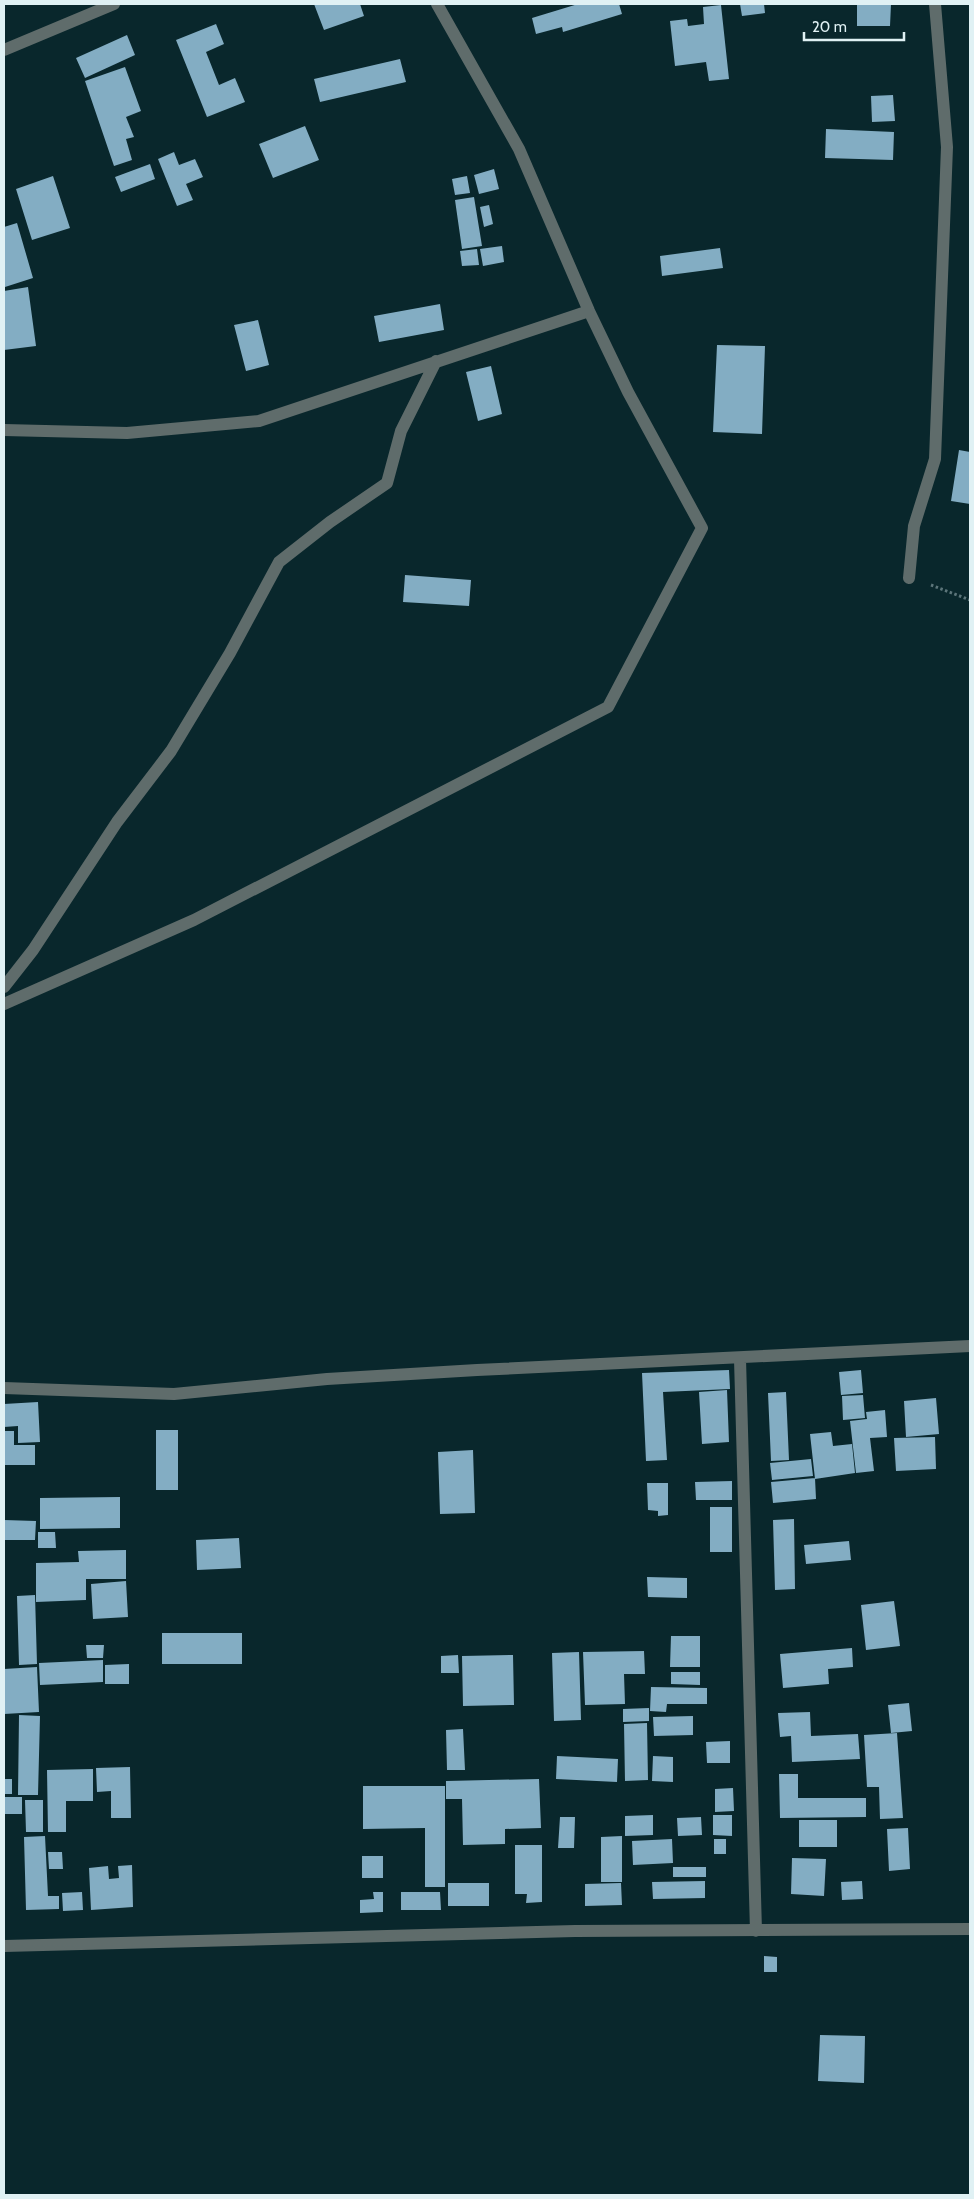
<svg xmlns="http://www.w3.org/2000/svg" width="974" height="2199" font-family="Cabin,sans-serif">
<rect width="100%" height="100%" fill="#09272c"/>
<path fill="#83adc3" d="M314 4H360L364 16 324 30Z
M578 4H619L622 14 563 32 562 27 536 34 532 18Z
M740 4H764L765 13 742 16Z
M857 4H891L890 26H857Z
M721 5 729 79 709 81 706 62 675 66 670 21 687 19 688 26 704 24 703 7Z
M216 24 224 44 206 52 219 85 235 78 245 102 207 117 176 40Z
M127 35 135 55 85 78 76 58Z
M400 59 406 82 320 102 314 79Z
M125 67 141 111 126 117 134 137 126 139 132 160 114 166 85 81Z
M893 95 895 121 872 122 871 96Z
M305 126 319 160 273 178 259 144Z
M826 129 894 132 893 160 825 158Z
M174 152 179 165 195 159 203 177 186 184 193 200 177 206 158 159Z
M150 164 155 179 121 192 115 177Z
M494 169 499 189 479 194 474 175Z
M53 176 70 228 32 240 16 189Z
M467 176 470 193 455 195 452 179Z
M474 197 482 246 462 249 455 200Z
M489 205 493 224 484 227 480 207Z
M17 223 33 278 5 287 4 227Z
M502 246 504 262 483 266 480 249Z
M720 248 723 268 662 276 660 256Z
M477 249 479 265 462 266 460 251Z
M28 287 36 346 4 350V291Z
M440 304 444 330 379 342 374 316Z
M258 320 269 365 246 371 234 325Z
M717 345 765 346 762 434 713 432Z
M491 366 502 414 478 421 466 372Z
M959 450 970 452V504L951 501Z
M405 575 471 580 469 606 403 602Z
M729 1370 730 1389 663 1392 667 1460 646 1461 642 1373Z
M861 1370 863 1393 841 1395 839 1372Z
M727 1390 729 1442 702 1444 699 1392Z
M786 1392 789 1460 771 1461 768 1393Z
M863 1395 865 1418 843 1420 842 1396Z
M936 1398 939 1434 906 1437 904 1401Z
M38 1402 40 1442 18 1443V1426L4 1427V1404Z
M885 1410 887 1437 870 1438 874 1471 856 1473 850 1421 867 1419 866 1412Z
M156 1430H178V1490H156Z
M4 1431H14V1445H35V1465H4Z
M831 1432 833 1446 852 1444 855 1473 815 1479 810 1434Z
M935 1437 936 1469 896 1471 894 1438Z
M473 1450 475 1513 440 1514 438 1452Z
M811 1459 813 1476 772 1480 770 1463Z
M815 1478 816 1499 773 1503 771 1482Z
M732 1481V1500H696L695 1482Z
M647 1483H668V1515L658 1516V1511L648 1510Z
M120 1497V1528L40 1529V1498Z
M710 1507H732V1552H710Z
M794 1519 795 1589 775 1590 773 1520Z
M4 1520 36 1521 35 1540H4Z
M38 1532H55L56 1548H38Z
M239 1538 241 1568 197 1570 196 1540Z
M849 1541 851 1560 806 1564 804 1545Z
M126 1550V1579H86V1600L36 1602V1563L79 1562 78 1551Z
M647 1577 687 1578V1598L648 1597Z
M126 1581 128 1617 93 1619 91 1584Z
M35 1595 37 1664 19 1665 17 1596Z
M894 1601 900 1646 866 1650 861 1605Z
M162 1633H242V1664H162Z
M671 1636H700V1667H670Z
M86 1645H104L103 1658H87Z
M852 1648 853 1667 828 1669 829 1684 783 1688 780 1654Z
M644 1651 645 1674H624L625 1704 585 1705 583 1652Z
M579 1652 581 1720 554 1721 552 1653Z
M458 1655 459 1673H441V1656Z
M513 1655 514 1705 463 1706 462 1656Z
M103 1660V1682L40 1685 39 1663Z
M129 1664V1684H105V1665Z
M37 1667 39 1712 4 1714V1669Z
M671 1672H700V1685L671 1684Z
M651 1687 707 1688V1704H667L666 1712 650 1711Z
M909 1703 912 1731 891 1733 888 1705Z
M649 1708V1721L623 1722V1709Z
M810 1712 811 1736 858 1734 860 1759 792 1762 791 1736 780 1737 778 1713Z
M19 1715 40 1716 38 1795H18Z
M693 1716V1735L654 1736 653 1717Z
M647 1723 648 1780 625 1781 624 1724Z
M463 1729 465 1770H447L446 1730Z
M897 1733 903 1818 880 1819 879 1787H867L864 1735Z
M730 1741V1763H707L706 1742Z
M557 1756 618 1759 617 1782 556 1779Z
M653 1756 673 1757V1782L652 1781Z
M130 1767 131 1818H111V1791L97 1792 96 1768Z
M93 1769V1801H66V1832H48L47 1770Z
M779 1774H798V1798H866V1817L780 1818Z
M4 1779H12V1794H4Z
M539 1779 541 1828 505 1829V1844L463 1845 462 1799H446V1781Z
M363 1786H445V1887H425V1828L363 1829Z
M733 1788 734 1811 715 1812V1789Z
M4 1797H22V1814H4Z
M25 1800H43V1832H26Z
M653 1815V1835L625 1836V1816Z
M713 1815H732V1836L713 1835Z
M560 1817H575L574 1848H558Z
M701 1817 702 1835 678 1836 677 1818Z
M799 1820H837V1847H799Z
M908 1828 910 1869 889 1871 887 1829Z
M45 1836 48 1896H59V1909L26 1910 24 1837Z
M622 1836V1882H601V1837Z
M672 1839 673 1863 633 1865 632 1841Z
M714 1839H726V1854H714Z
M515 1845H542V1902L526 1903 527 1894H515Z
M48 1852H62L63 1869H49Z
M362 1856H383V1878H362Z
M792 1858 826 1859 824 1896 791 1894Z
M132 1865 133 1907 91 1910 89 1868 108 1866 109 1879 119 1878 118 1866Z
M673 1867H706V1877H673Z
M705 1881V1898L653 1899 652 1882Z
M862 1881 863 1899 842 1900 841 1882Z
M448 1883H489V1906H448Z
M621 1883 622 1905 585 1906V1884Z
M82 1892 83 1910 63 1911 62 1893Z
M373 1892H383V1912L360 1913V1900L374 1899Z
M401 1892H440L441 1910H401Z
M764 1956 777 1957V1972H764Z
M820 2035 865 2036 864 2083 818 2081Z"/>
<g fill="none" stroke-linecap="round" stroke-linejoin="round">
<path stroke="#5c757a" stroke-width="3" stroke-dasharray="2.5 2.5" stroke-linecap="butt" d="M931 585 970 600"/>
<path stroke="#5f6c6b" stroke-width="12" d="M4 50 114 4
M4 430 127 433 259 421 589 311
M909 578 914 526 935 459 947 147 935 4
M4 987 33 950 117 822 171 751 230 653 279 562 330 522 387 483 401 431 436 361
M4 1004 194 920 608 707 702 528 628 392 589 311 519 149 437 4
M740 1359 756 1931
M4 1388 174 1394 327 1379 477 1370 970 1346
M4 1946 575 1931 970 1929"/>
</g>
<rect width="974" height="2199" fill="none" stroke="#e0f1f4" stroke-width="10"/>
<path d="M804 32v8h100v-8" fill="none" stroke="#e0f1f4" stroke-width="2.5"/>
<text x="812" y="32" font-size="15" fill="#e0f1f4" stroke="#09272c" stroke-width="4" paint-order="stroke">20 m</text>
</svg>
